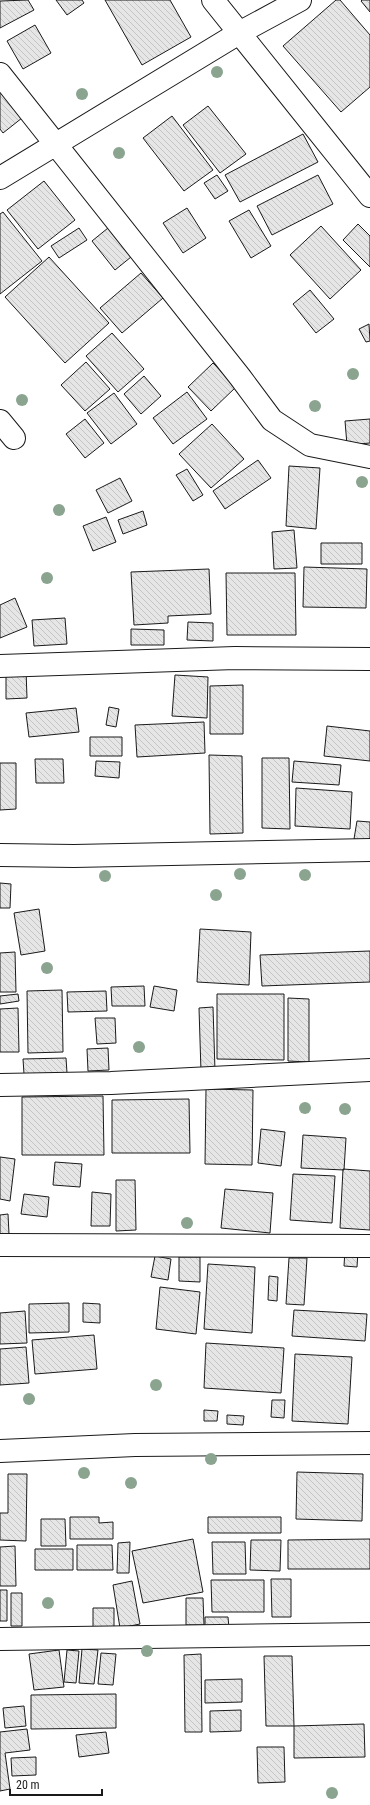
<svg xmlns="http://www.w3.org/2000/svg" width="370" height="1805" font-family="'Roboto Condensed',sans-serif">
<defs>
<pattern id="building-back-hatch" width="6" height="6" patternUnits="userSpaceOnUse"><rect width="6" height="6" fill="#e6e6e6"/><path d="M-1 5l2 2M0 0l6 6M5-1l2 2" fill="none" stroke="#c5c5c5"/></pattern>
</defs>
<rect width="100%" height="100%" fill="#fff"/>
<path fill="url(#building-back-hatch)" stroke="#1a1a1a" d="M28 0 34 10 0 28V1Z
M56 0H82L84 3 67 15Z
M105 0H170L191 37 142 65Z
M336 0H340L370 35V87L341 112 283 46Z
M362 0H370V12L361 1Z
M35 25 51 53 23 69 7 41Z
M0 91 22 118 3 133 0 129Z
M208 106 246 154 220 173 183 125Z
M172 116 213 170 184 191 143 138Z
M303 134 318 162 240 202 225 175Z
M217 175 228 191 215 199 204 183Z
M318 175 333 204 272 235 257 206Z
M44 181 75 220 38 249 7 210Z
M187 208 206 238 183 253 163 223Z
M249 210 271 246 251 258 229 221Z
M3 212 42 261 0 294V214Z
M358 224 370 236V267L343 240Z
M321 226 361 270 330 299 290 255Z
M79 228 87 240 59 258 51 246Z
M108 228 131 257 115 270 92 241Z
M49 257 109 323 65 363 5 297Z
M141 273 163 298 122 333 100 308Z
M310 290 334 319 316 333 293 304Z
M369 324 370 341 366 342 359 329Z
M112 333 144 369 118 392 86 356Z
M86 362 110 389 85 411 61 385Z
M213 363 236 387 211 411 188 387Z
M144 376 161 396 141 414 124 394Z
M187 392 207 419 173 444 153 418Z
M114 393 137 424 111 444 87 413Z
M85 419 104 443 85 458 66 434Z
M370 419V443L347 445 345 421Z
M212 424 244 459 211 488 179 454Z
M258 460 271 478 225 509 213 491Z
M289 466 320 468 316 529 286 526Z
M187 469 203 495 193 501 176 475Z
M120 478 132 501 108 513 96 490Z
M143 511 147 525 123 534 118 520Z
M106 517 116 542 93 551 83 526Z
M294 530 297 568 274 569 272 532Z
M321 543H362V564H321Z
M304 567 367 569 366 608 303 607Z
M209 569 211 614 168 616V623L134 625 131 572Z
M226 573H295L296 635H227Z
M15 598 27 627 0 638V605Z
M65 618 67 644 34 646 32 620Z
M188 622 213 623V641L187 640Z
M131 629 164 630V645H131Z
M6 670H26L27 698 6 699Z
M175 675 208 677 207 718 172 716Z
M243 685V734H210V686Z
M109 707 119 709 116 727 106 725Z
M76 708 79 732 29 737 26 713Z
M204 722 205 753 137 757 135 725Z
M327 726 370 731V761L324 756Z
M90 737H122V756H90Z
M209 755 242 756 243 833 210 834Z
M262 758H289L290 829 262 828Z
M35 759H63L64 783H36Z
M96 761 120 762 119 778 95 776Z
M294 761 341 765 339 785 292 782Z
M0 763H16V809L0 810Z
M296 788 352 792 350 829 295 826Z
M357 821 370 822V841L354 839Z
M0 883 11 884 10 908H0Z
M39 909 45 951 21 955 14 913Z
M200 929 251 932 249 985 197 982Z
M370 951V982L262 986 260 955Z
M15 952 16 992H0V953Z
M144 986 145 1006H112L111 987Z
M154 986 177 990 174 1011 150 1007Z
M62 990 63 1052 28 1053 27 991Z
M106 991 107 1011 68 1012 67 992Z
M18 994 19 1001 0 1004V996Z
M217 994H284V1060L217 1059Z
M288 998 309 999V1062L288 1061Z
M213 1007 215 1071 201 1072 199 1008Z
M18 1008 19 1052H0V1009Z
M95 1018H115L116 1043 97 1044Z
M108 1048 109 1070 88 1071 87 1049Z
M66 1058 67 1073 24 1074 23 1059Z
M206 1089 253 1090 252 1165 205 1164Z
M103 1096 104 1155H22V1097Z
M189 1099 190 1153H112V1100Z
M261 1129 285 1132 281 1166 258 1163Z
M303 1135 346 1138 344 1170 301 1168Z
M0 1157 15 1159 10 1201 0 1199Z
M55 1162 82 1164 80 1187 53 1185Z
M343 1169 370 1171V1230L340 1228Z
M293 1174 335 1176 332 1223 290 1220Z
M116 1180H135L136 1230 116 1231Z
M225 1189 273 1193 270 1233 221 1228Z
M92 1192 111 1194 110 1226H91Z
M24 1194 49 1197 47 1217 21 1214Z
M8 1214 9 1234H0V1215Z
M345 1250 358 1251 357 1267 344 1266Z
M155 1256 171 1259 168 1280 151 1277Z
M179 1257H200V1282L179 1281Z
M289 1258H307L304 1305 286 1304Z
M208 1264 255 1267 252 1333 204 1329Z
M269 1276 278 1277 277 1301 268 1300Z
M160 1287 200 1292 196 1334 156 1329Z
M69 1303V1332L29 1333V1304Z
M83 1303 100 1304V1323L83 1322Z
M294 1310 367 1314 365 1341 292 1336Z
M25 1311 27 1343 0 1344V1313Z
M94 1335 97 1369 35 1374 32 1340Z
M206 1343 284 1348 281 1393 204 1388Z
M26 1347 29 1383 0 1385V1349Z
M295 1354 352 1357 348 1424 292 1421Z
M272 1400H285L284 1418 271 1417Z
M204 1410 218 1411 217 1421H204Z
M227 1415 244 1416 243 1425 227 1424Z
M297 1472 363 1474 362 1521 296 1519Z
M8 1474H27L26 1541 0 1540V1513H8Z
M70 1517H99V1523L113 1522V1539H70Z
M208 1517H281V1533H208Z
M41 1519H65L66 1546H41Z
M193 1539 203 1592 143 1603 132 1551Z
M370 1539V1569H288V1540Z
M251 1540H281L280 1571 250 1570Z
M130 1542 129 1573H117L118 1543Z
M212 1542H245L246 1574H213Z
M77 1545H112L113 1570H77Z
M15 1546 16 1586H0V1547Z
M35 1549H73V1570H35Z
M271 1579H291V1617H272Z
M211 1580H264V1612H212Z
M132 1581 140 1624 120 1628 113 1585Z
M0 1590H7V1621H0Z
M11 1593H22V1626H11Z
M186 1598H203L204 1625H186Z
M93 1608H114V1627H93Z
M205 1617H228L229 1628 205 1629Z
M82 1649 98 1650 94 1684 79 1683Z
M59 1650 64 1687 34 1690 29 1654Z
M67 1650 79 1651 76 1683 64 1682Z
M101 1653 116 1654 113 1685 98 1684Z
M201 1654 202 1732H185L184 1655Z
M264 1656H292L294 1726H266Z
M242 1679V1702L205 1703V1680Z
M116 1694V1728L31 1729V1695Z
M24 1706 26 1726 5 1728 3 1708Z
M241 1710V1731L210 1732V1711Z
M364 1724 365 1757 294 1758V1726Z
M27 1729 30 1750 5 1753 10 1789 0 1791V1732Z
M106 1732 109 1753 79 1757 76 1735Z
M257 1747H284L285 1782 258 1783Z
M36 1757V1775L12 1776 11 1758Z"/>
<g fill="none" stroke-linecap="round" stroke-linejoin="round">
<defs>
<path id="street" d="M213 0 370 196
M0 74 240 377 272 420 310 445 370 457
M0 178 239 33 300 0
M0 421 14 438
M0 666 235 658 370 659
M0 855 74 856 370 850
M0 1085 111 1083 370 1070
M0 1245 370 1246
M0 1451 135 1445 370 1443
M0 1639 370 1634"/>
</defs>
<use href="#street" stroke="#1a1a1a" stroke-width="24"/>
<use href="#street" stroke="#fff" stroke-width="22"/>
</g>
<g fill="#8aa48f">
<circle cx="217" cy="72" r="6"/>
<circle cx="82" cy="94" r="6"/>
<circle cx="119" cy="153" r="6"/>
<circle cx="353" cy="374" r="6"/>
<circle cx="22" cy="400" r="6"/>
<circle cx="315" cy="406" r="6"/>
<circle cx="362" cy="482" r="6"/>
<circle cx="59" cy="510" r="6"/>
<circle cx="47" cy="578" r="6"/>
<circle cx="240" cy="874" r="6"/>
<circle cx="305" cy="875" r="6"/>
<circle cx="105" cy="876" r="6"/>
<circle cx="216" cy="895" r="6"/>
<circle cx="47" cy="968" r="6"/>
<circle cx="139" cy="1047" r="6"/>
<circle cx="305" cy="1108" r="6"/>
<circle cx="345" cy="1109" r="6"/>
<circle cx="187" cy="1223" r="6"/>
<circle cx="156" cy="1385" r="6"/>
<circle cx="29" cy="1399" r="6"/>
<circle cx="211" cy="1459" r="6"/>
<circle cx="84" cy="1473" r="6"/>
<circle cx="131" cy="1483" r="6"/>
<circle cx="48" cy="1603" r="6"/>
<circle cx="147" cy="1651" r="6"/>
<circle cx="332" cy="1793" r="6"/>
</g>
<path d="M10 1789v6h92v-6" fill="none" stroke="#1a1a1a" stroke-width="2"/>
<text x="16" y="1789" font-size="12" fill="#1a1a1a" stroke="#ffffff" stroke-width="3" paint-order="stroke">20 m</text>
</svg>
